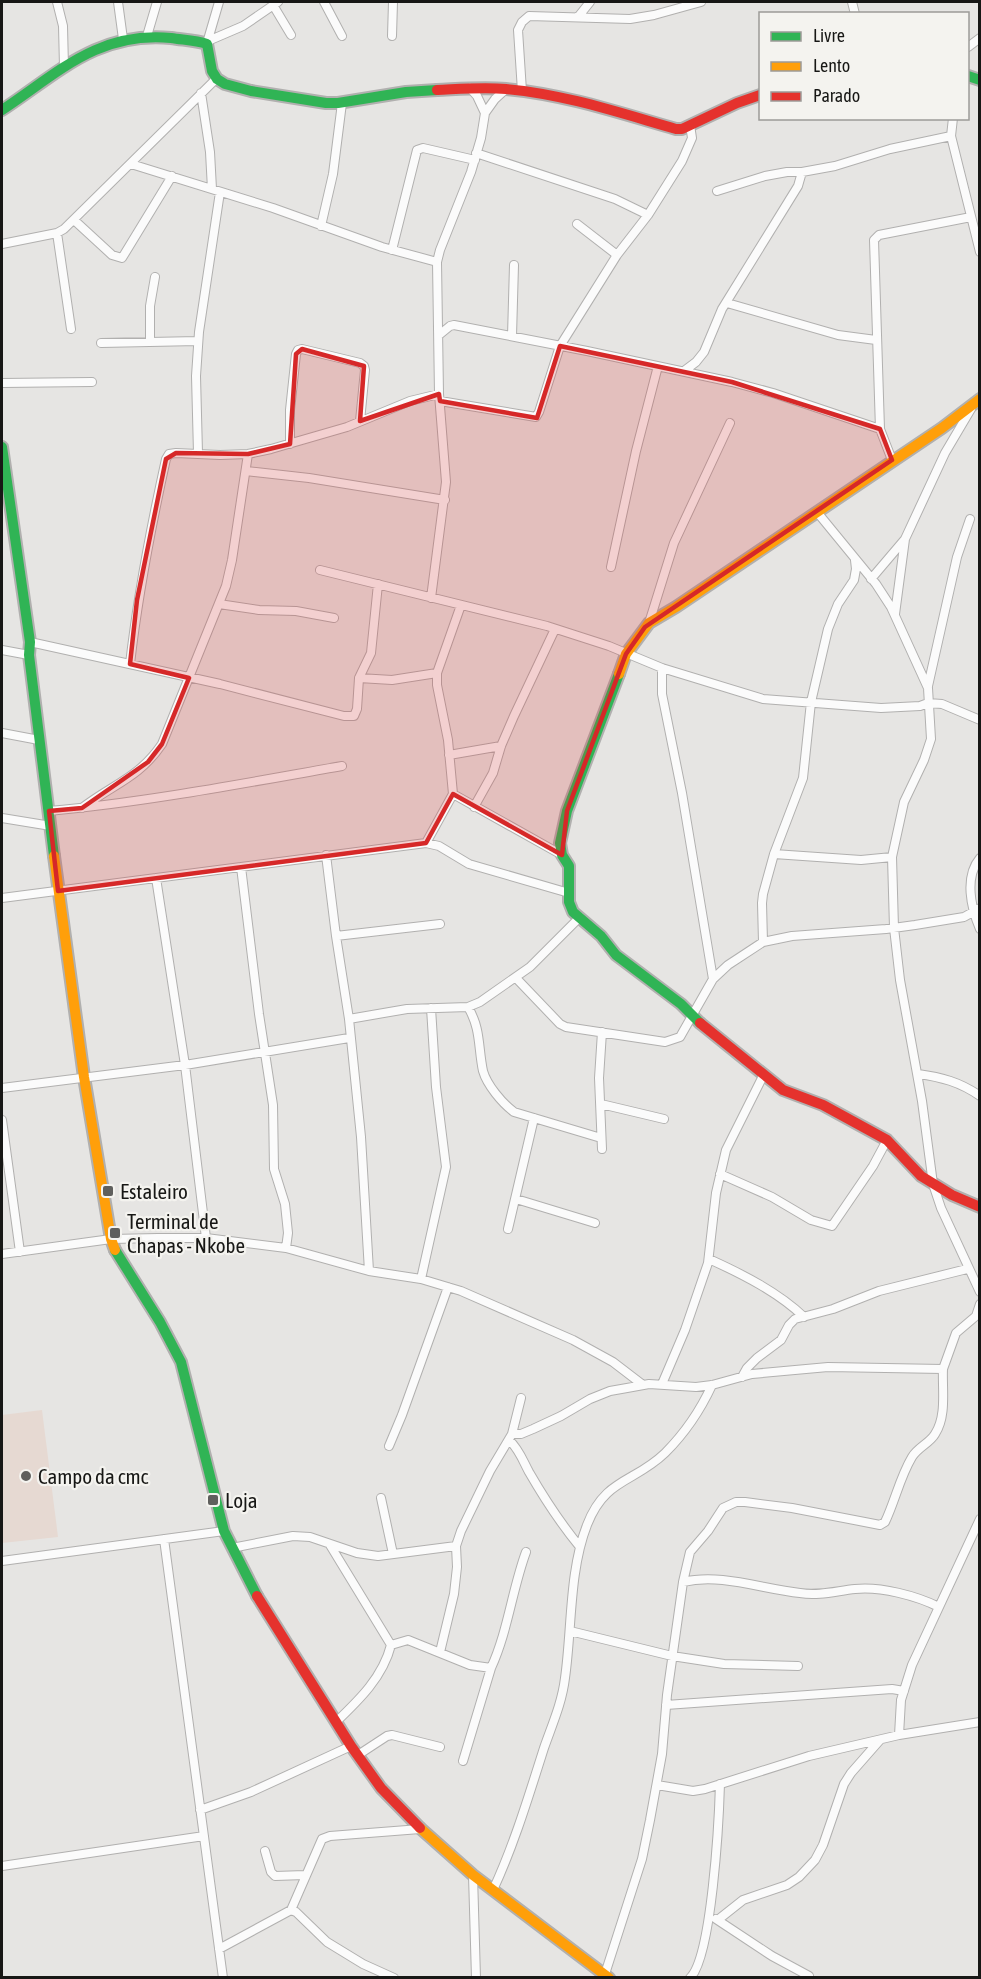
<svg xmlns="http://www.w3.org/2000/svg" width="981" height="1979" font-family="'Asap Condensed',sans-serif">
<rect width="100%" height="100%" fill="#e6e5e3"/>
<path fill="#e6d9d2" d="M42 1410 58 1537 2 1543V1415Z"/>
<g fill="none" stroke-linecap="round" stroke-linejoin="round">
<defs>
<path id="street" d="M57 2 63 26 64 67
M118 2 123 39
M324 2 342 36
M852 2 855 14
M273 5 291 35
M578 17 590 2
M147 36 157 2
M392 36 393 2
M208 41 243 26 278 2
M207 43 219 2
M968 47 980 38
M470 88 477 96 485 113
M522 91 518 30 522 22 529 16 630 19 654 15 701 2
M201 93 210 152 212 189
M953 118 951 136 980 252
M476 153 615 199 648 215
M131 164 273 208 382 247 437 262
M717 191 765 176 787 172H802L835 166 890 149 951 136
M74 220 112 255 122 258 172 176
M577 224 617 255
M321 226 333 174 342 103
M57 233 71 329
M2 244 57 233 64 229 216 79
M392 250 417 150 423 148 475 160
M727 303 838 335 876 340
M439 335 450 326 454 325 587 351 732 382 773 393 880 429
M512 336 514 265
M150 342V306L155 277
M101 343 198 341
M684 371 696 362 704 352 722 309 798 186 802 172
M2 383 92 382
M440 401 536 417 539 412 560 346 617 255 648 215 682 161 692 138 690 125
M290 444V410L296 354 298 350 302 349 360 363 364 366 365 370 360 421
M198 453 196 376 199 332 220 192
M892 460 880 429 874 240 879 235 971 217
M246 471 309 478 445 500
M817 512 876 584 891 607 928 688 931 739 924 760 904 802 892 857 894 928 900 980 922 1101 933 1184 941 1208 980 1292
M611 567 636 451 658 366
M320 570 547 626 609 646 662 668 763 699 881 708 920 706 928 703 942 704 980 720
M871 579 905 539
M431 598 446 482 439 394 437 262 440 250 471 172 481 138 485 113 495 99 506 89
M219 604 259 610 296 611 334 618
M895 614 905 539 945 453 971 409
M649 623 674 543 730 423
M30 642 220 684 344 716H354L357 709 359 678 371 653 378 584
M2 650 29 655
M130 664C138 594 151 527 166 459L169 454 176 453 220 455 248 454 271 449 347 427 410 401 439 394
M662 668V694L682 793 713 979
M359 678 392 680 437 673
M928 686 957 557 970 519
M2 733 39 740
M449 755 501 746
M453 794 562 855
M474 807 493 773 501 746 514 716 555 629
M82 808C113 784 139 778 162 744L226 586 232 560 248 454
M49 811C147 802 245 783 342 766
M2 818 51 826
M426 843 453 794 448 740 437 685V673L461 605
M774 854 861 860 892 857
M326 855 336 936 349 1019 361 1137 369 1271
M980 858C964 877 971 908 980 929
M241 867 259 1014 273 1105 274 1169 285 1204 288 1233 286 1248
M156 878 185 1065 206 1238
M2 898 426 843 439 846 469 864 569 893
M336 936 440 924
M763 942 762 903 763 894 774 854 803 778 811 702 828 629 838 604 854 580 856 569 855 560
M516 978 560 1024 566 1027 665 1042 680 1037 713 979 728 965 763 942 792 936 886 929 915 925 964 917 980 908
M468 1007C481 1029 478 1047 483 1071 487 1085 502 1103 514 1112L601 1138
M349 1019 407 1009 468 1007 480 1002 530 967 580 917
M918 1074C941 1077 960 1082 980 1096
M2 1088 185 1065 349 1038
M601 1104 664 1119
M2 1120 20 1252
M602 1149 599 1078 602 1032
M720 1174 772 1197 811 1220 832 1226 873 1166 887 1140
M516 1199 595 1223
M508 1229 534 1118
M2 1254 111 1239 158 1238H206L286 1248 369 1271 421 1279 461 1291 573 1340 613 1362 643 1385
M709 1259C742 1274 778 1292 804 1317
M421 1279 446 1167 436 1087 431 1008
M742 1377 747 1368 757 1358 781 1340 789 1325 795 1319 833 1309 879 1291 967 1269
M662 1384 685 1330 708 1263 716 1193 726 1150 764 1074
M512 1434H521L533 1429 561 1416 590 1399 610 1391 627 1388 649 1384 696 1387 712 1385 752 1374 828 1367 943 1369 956 1333 976 1316 980 1304
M509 1440C519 1449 523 1461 529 1472 544 1498 561 1524 580 1547
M389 1446 402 1415 448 1287
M381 1498 393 1554
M164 1539 223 1978
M330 1545 391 1645C383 1677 359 1700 336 1722
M232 1548 293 1536 310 1537 357 1553 378 1556 456 1546
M2 1561 224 1531
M683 1582 690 1552 708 1531 723 1508 736 1502H745L792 1508 880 1525 885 1522C895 1501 900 1477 912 1457 918 1447 930 1443 935 1434 947 1416 942 1389 943 1369
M570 1631 672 1656 724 1664 798 1666
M391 1645 408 1640 470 1665 491 1668C508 1631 512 1590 526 1552
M440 1652 454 1594 457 1567 456 1546 461 1531 490 1471 512 1434 521 1398
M666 1705 892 1689 904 1691
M899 1735 901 1700 912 1665 980 1519
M358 1755 387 1736 392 1735 440 1747
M463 1761 491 1668
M657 1785 693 1791 705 1789 809 1756 899 1735 980 1722
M200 1810 251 1792 351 1746
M265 1851 271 1872 275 1876 305 1875
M2 1866 204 1836
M473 1875 476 1978
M493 1890C514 1845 529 1795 544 1748 552 1725 562 1703 565 1678 572 1629 569 1571 587 1525 605 1478 634 1483 665 1453 684 1434 701 1409 712 1385
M291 1910 296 1912 327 1942 363 1964 394 1978
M716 1919 772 1956 809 1976
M719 1919 743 1900 787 1885 799 1877 815 1860 823 1845 844 1784 851 1773 880 1740
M219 1949 291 1910 322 1839 330 1836 420 1829
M605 1974 642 1859 650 1820 662 1754 667 1695 683 1582C721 1573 762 1589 800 1593 819 1596 836 1591 855 1589 880 1586 917 1596 939 1607
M690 1978C712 1957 719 1819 720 1784"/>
<path id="fast" d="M968 76 980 80
M2 110C58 73 98 31 171 38 183 40 195 40 207 44L212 71 217 79 225 84 251 91 326 103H338L406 92 437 90
M2 447 30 642 29 655 54 856
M619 674 567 811 560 843 562 855 569 866V902L573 912 601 936 616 955 681 1004 700 1023
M115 1250 160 1322 181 1362 224 1531 257 1596"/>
<path id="slow" d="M619 674 626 654 649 623 676 607 942 428 980 399
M54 856 84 1077 111 1239 115 1250
M420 1828 473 1875 609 1978"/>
<path id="jam" d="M437 90C460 89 483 87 506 89 564 94 620 113 676 129H682L737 103 760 95
M700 1023 783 1090 823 1105 887 1140 921 1176 952 1195 980 1207
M257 1596 351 1746 381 1788 420 1828"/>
</defs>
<use href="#street" stroke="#b1b0af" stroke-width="10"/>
<use href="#fast" stroke="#b1b0af" stroke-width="14"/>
<use href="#slow" stroke="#b1b0af" stroke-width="14"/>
<use href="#jam" stroke="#b1b0af" stroke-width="14"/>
<use href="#street" stroke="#fbfbfb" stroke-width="8"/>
<use href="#fast" stroke="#30b455" stroke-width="10"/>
<use href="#slow" stroke="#ff9f0a" stroke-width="10"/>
<use href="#jam" stroke="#e5322d" stroke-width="10"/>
</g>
<path fill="#d62828" fill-opacity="0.2" stroke="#d62828" stroke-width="4.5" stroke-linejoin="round" d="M560 346 732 382 880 429 892 460 645 627 626 654 567 811 562 855 453 794 426 843 58 891 49 811 82 808 148 762 162 744 189 678 130 664 137 600 166 459 176 453 248 454 290 444 296 354 302 349 364 366 360 421 439 394 440 401 537 418Z"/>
<g fill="#5f5f5d" stroke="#f4f3ef" stroke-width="2">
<rect x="102" y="1185" width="12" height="12" rx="3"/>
<rect x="109" y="1227" width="12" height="12" rx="3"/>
<circle cx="26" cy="1476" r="6"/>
<rect x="207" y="1494" width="12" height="12" rx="3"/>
</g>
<g text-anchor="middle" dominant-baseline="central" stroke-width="4.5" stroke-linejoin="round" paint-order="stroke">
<g font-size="21" fill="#171715" stroke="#f4f3ef" text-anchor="start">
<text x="120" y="1191">Estaleiro</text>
<text x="127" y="1221">Terminal de<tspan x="127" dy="24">Chapas - Nkobe</tspan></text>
<text x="38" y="1476">Campo da cmc</text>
<text x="225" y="1500">Loja</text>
</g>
</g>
<rect width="981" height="1979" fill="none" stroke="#171715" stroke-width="6"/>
<rect x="759" y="12" width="210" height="108" fill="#f4f3ef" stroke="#9c9b98" stroke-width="1.5"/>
<rect x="771" y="32" width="30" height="9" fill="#30b455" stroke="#9c9b98" stroke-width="1.5"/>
<text x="813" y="42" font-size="18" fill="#171715">Livre</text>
<rect x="771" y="62" width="30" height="9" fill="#ff9f0a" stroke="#9c9b98" stroke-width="1.5"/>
<text x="813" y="72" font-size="18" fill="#171715">Lento</text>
<rect x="771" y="92" width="30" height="9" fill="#e5322d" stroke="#9c9b98" stroke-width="1.5"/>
<text x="813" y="102" font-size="18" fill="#171715">Parado</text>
</svg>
